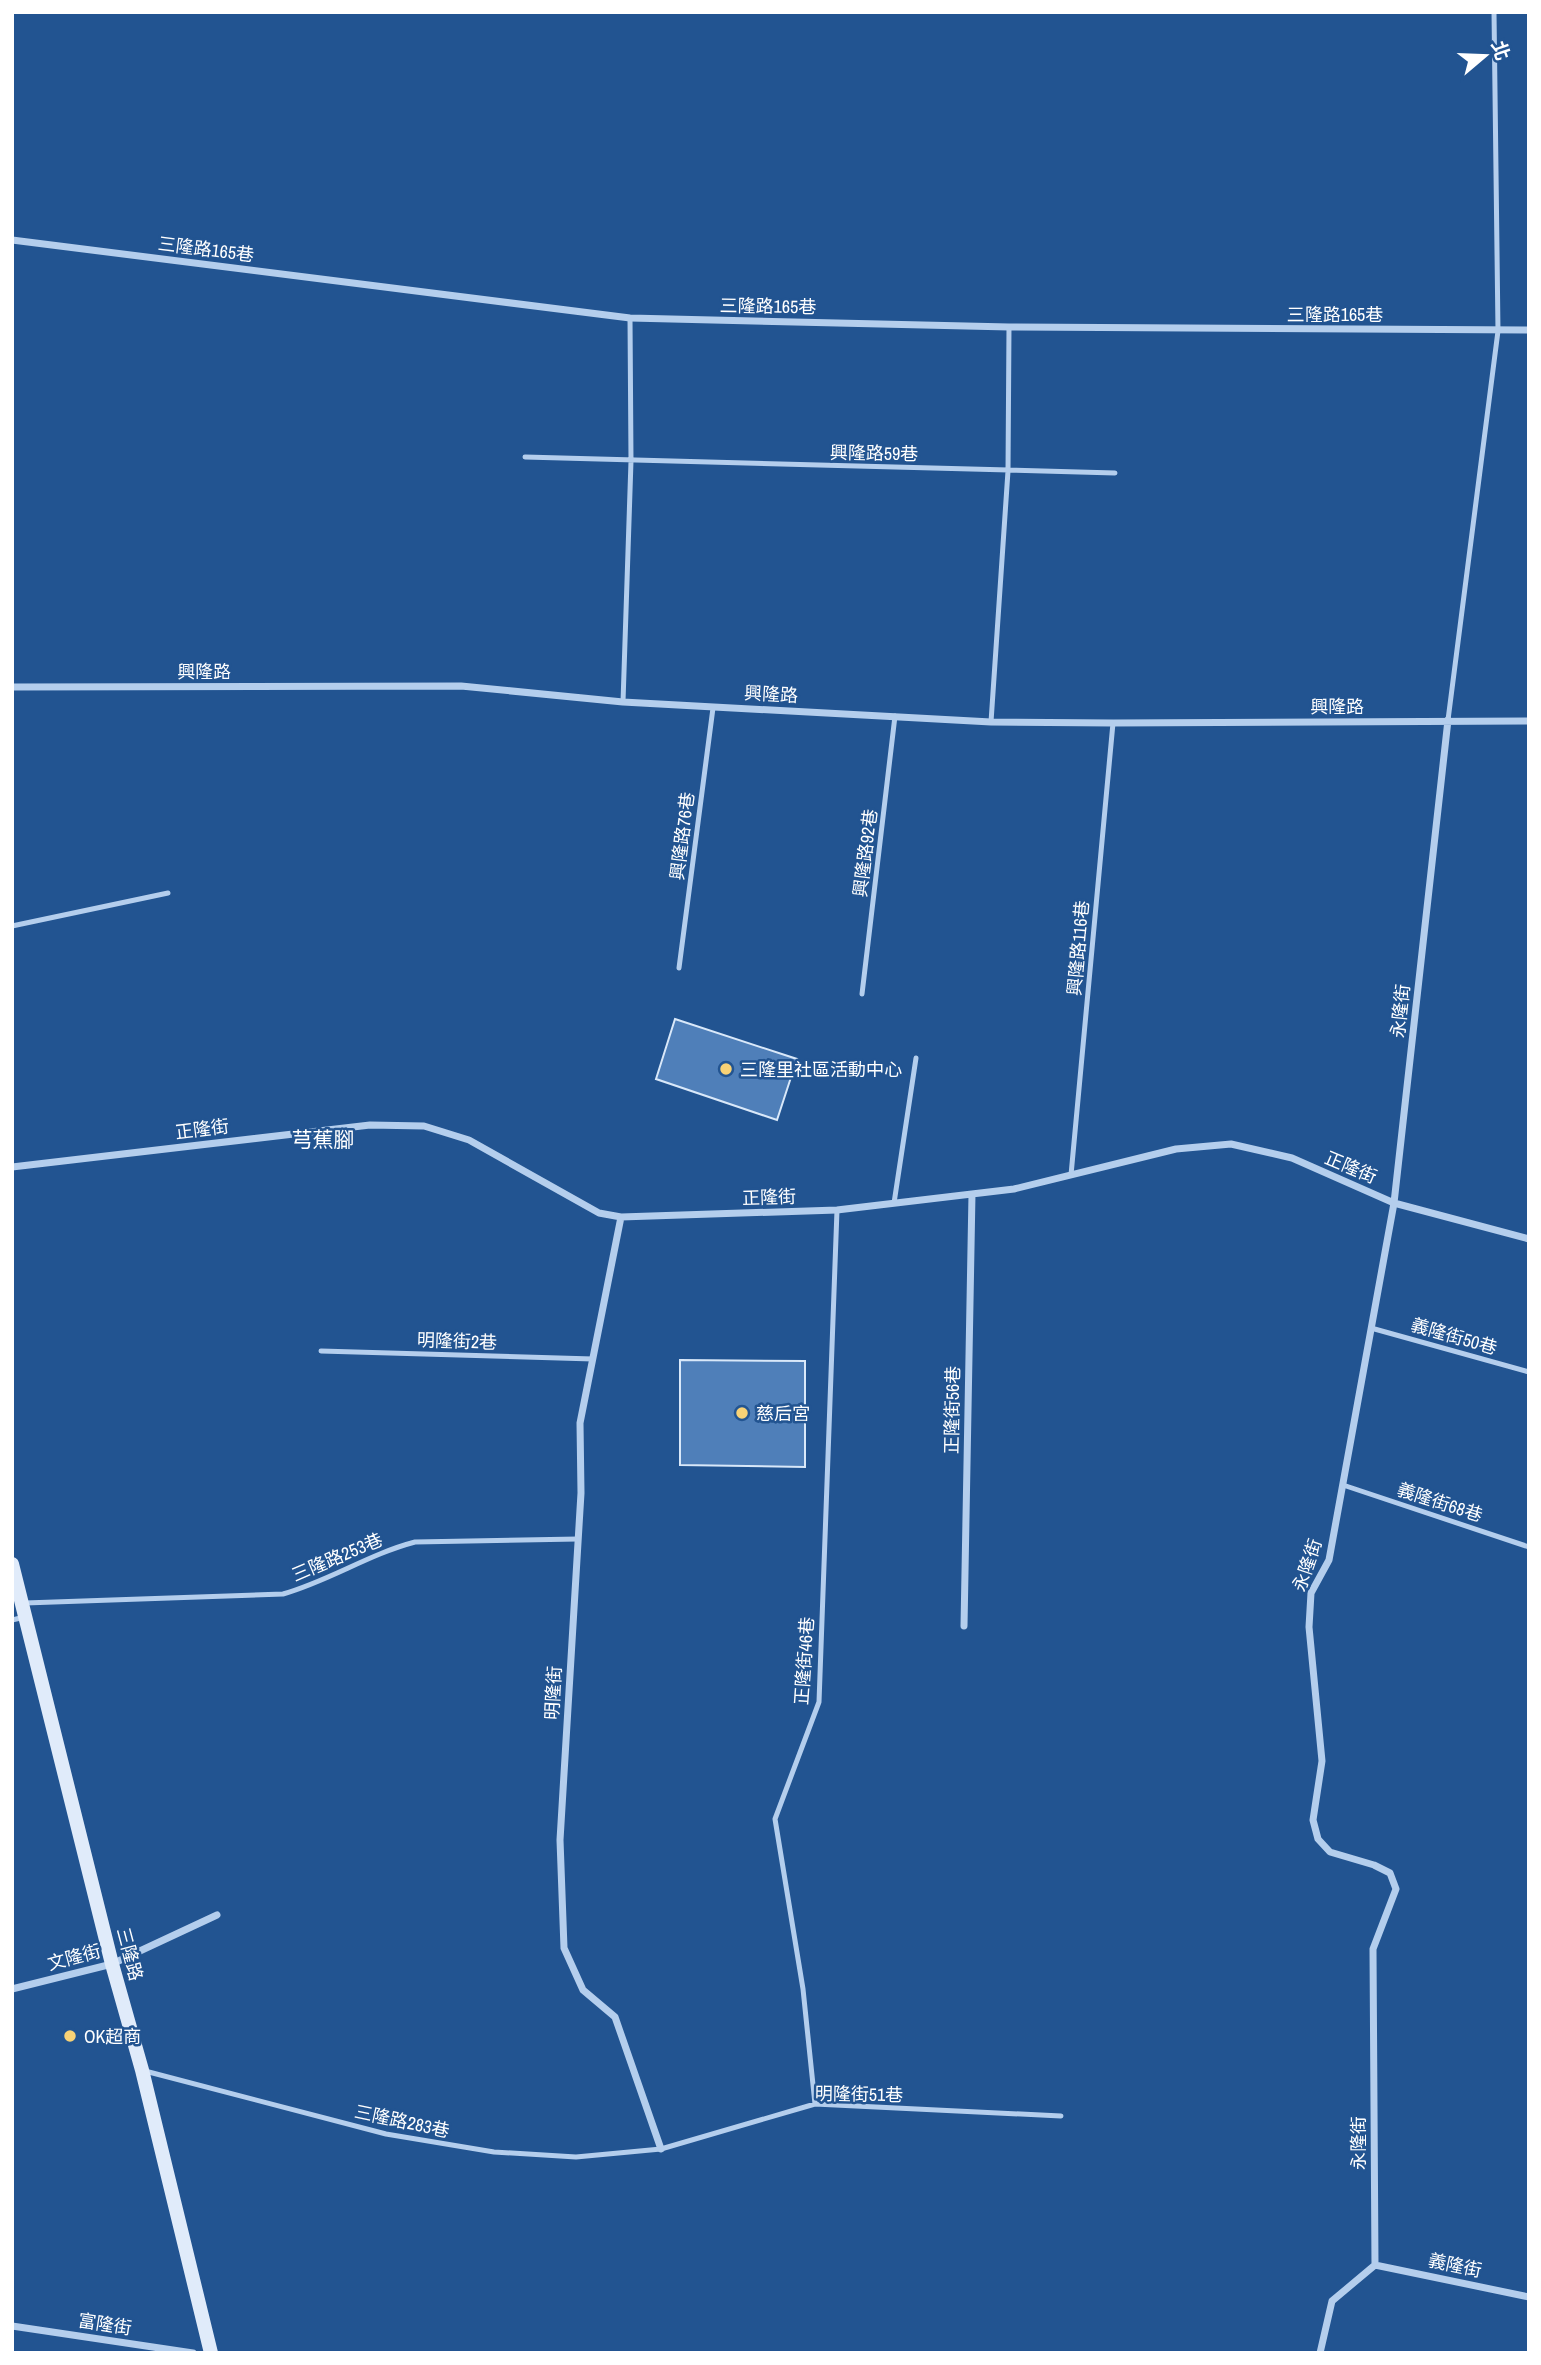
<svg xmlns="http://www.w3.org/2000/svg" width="1541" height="2365" font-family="'Archivo Narrow','Noto Sans TC',sans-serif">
<rect width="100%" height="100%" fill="#225491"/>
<path fill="#4f7fb9" stroke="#d9e8f9" stroke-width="2" d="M675 1019 797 1059 777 1120 656 1079Z
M680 1360 805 1361V1467L680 1465Z"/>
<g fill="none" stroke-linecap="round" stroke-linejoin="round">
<path stroke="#b4ceed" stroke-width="5" d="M525 457 1115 473
M623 702 631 461 630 318
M1448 720 1498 331 1494 12
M991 722 1008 471 1009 327
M12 926 168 893
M679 968 713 708
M862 994 895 716
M1071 1175 1113 723
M894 1203 916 1058
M1371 1328 1529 1372
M321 1351 593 1359
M1343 1485 1529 1547
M25 1603 283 1594C329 1581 369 1554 415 1542L578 1539
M12 1620 25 1617
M145 2071 386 2134 494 2152 576 2157 661 2149 815 2104 1061 2116
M815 2104 803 1989 775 1819 819 1702 837 1210"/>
<path stroke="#b4ceed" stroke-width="7" d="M12 240 630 318 1009 327 1529 330
M12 687 461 686 623 702 991 722 1113 723 1529 721
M12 1167 370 1125 424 1126 469 1140 599 1213 621 1217 837 1210 1014 1189 1176 1149 1231 1144 1292 1158 1394 1203 1529 1239
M621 1217 580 1423 581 1493 560 1840 564 1948 583 1990 615 2017 661 2149
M964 1626 972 1194
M12 1989 112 1964 217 1915
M1375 2265 1529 2297
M12 2326 193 2353
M1320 2353 1332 2301 1375 2265 1373 1949 1396 1889 1390 1873 1374 1865 1330 1852 1318 1839 1313 1820 1322 1761 1309 1627 1311 1593 1329 1560 1394 1203 1448 720"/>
<path stroke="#e0ebfa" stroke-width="14" d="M12 1564 112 1964 142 2070 211 2353"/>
</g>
<g fill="#f8d276" stroke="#225491" stroke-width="2.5">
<circle cx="726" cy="1069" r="7"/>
<circle cx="742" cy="1413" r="7"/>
<circle cx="70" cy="2036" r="7"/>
</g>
<g text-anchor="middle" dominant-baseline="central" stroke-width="5" stroke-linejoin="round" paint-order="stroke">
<g font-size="18" fill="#fff" stroke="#225491">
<text transform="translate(206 249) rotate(7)">三隆路165巷</text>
<text transform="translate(768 306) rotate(1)">三隆路165巷</text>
<text x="1335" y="314">三隆路165巷</text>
<text transform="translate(874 453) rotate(1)">興隆路59巷</text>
<text x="204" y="671">興隆路</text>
<text transform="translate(771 694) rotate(3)">興隆路</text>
<text x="1337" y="706">興隆路</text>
<text transform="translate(682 836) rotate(-83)">興隆路76巷</text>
<text transform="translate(865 853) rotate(-83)">興隆路92巷</text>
<text transform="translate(1078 948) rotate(-85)">興隆路116巷</text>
<text transform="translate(1400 1011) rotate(-84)">永隆街</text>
<text transform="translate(202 1129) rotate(-7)">正隆街</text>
<text transform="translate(1351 1167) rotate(23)">正隆街</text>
<text transform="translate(769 1197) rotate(-2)">正隆街</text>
<text transform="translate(1454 1336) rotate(16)">義隆街50巷</text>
<text transform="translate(457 1341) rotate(2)">明隆街2巷</text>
<text transform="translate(952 1410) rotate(-89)">正隆街56巷</text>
<text transform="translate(1440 1502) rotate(18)">義隆街68巷</text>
<text transform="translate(337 1557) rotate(-23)">三隆路253巷</text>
<text transform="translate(1307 1565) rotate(-71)">永隆街</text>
<text transform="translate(804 1661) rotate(-86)">正隆街46巷</text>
<text transform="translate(553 1693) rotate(-87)">明隆街</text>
<text transform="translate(130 1954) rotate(75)">三隆路</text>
<text transform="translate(74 1957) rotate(-15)">文隆街</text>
<text transform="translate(859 2094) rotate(1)">明隆街51巷</text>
<text transform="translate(402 2121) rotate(12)">三隆路283巷</text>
<text transform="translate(1358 2143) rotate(-90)">永隆街</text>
<text transform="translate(1455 2265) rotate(12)">義隆街</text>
<text transform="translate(105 2324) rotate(9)">富隆街</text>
</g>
<g font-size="18" fill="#fff" stroke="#225491" text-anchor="start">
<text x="740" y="1069">三隆里社區活動中心</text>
<text x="756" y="1413">慈后宮</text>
<text x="84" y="2036">OK超商</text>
</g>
<g font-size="21" fill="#fff" stroke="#225491">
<text x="323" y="1139">芎蕉腳</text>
</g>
</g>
<rect width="1541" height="2365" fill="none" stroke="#ffffff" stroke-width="28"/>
<g transform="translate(1485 56) rotate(71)" stroke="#225491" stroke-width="5" paint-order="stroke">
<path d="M0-5L12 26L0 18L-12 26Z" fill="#ffffff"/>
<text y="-10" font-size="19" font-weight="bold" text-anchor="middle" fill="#ffffff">北</text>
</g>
</svg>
